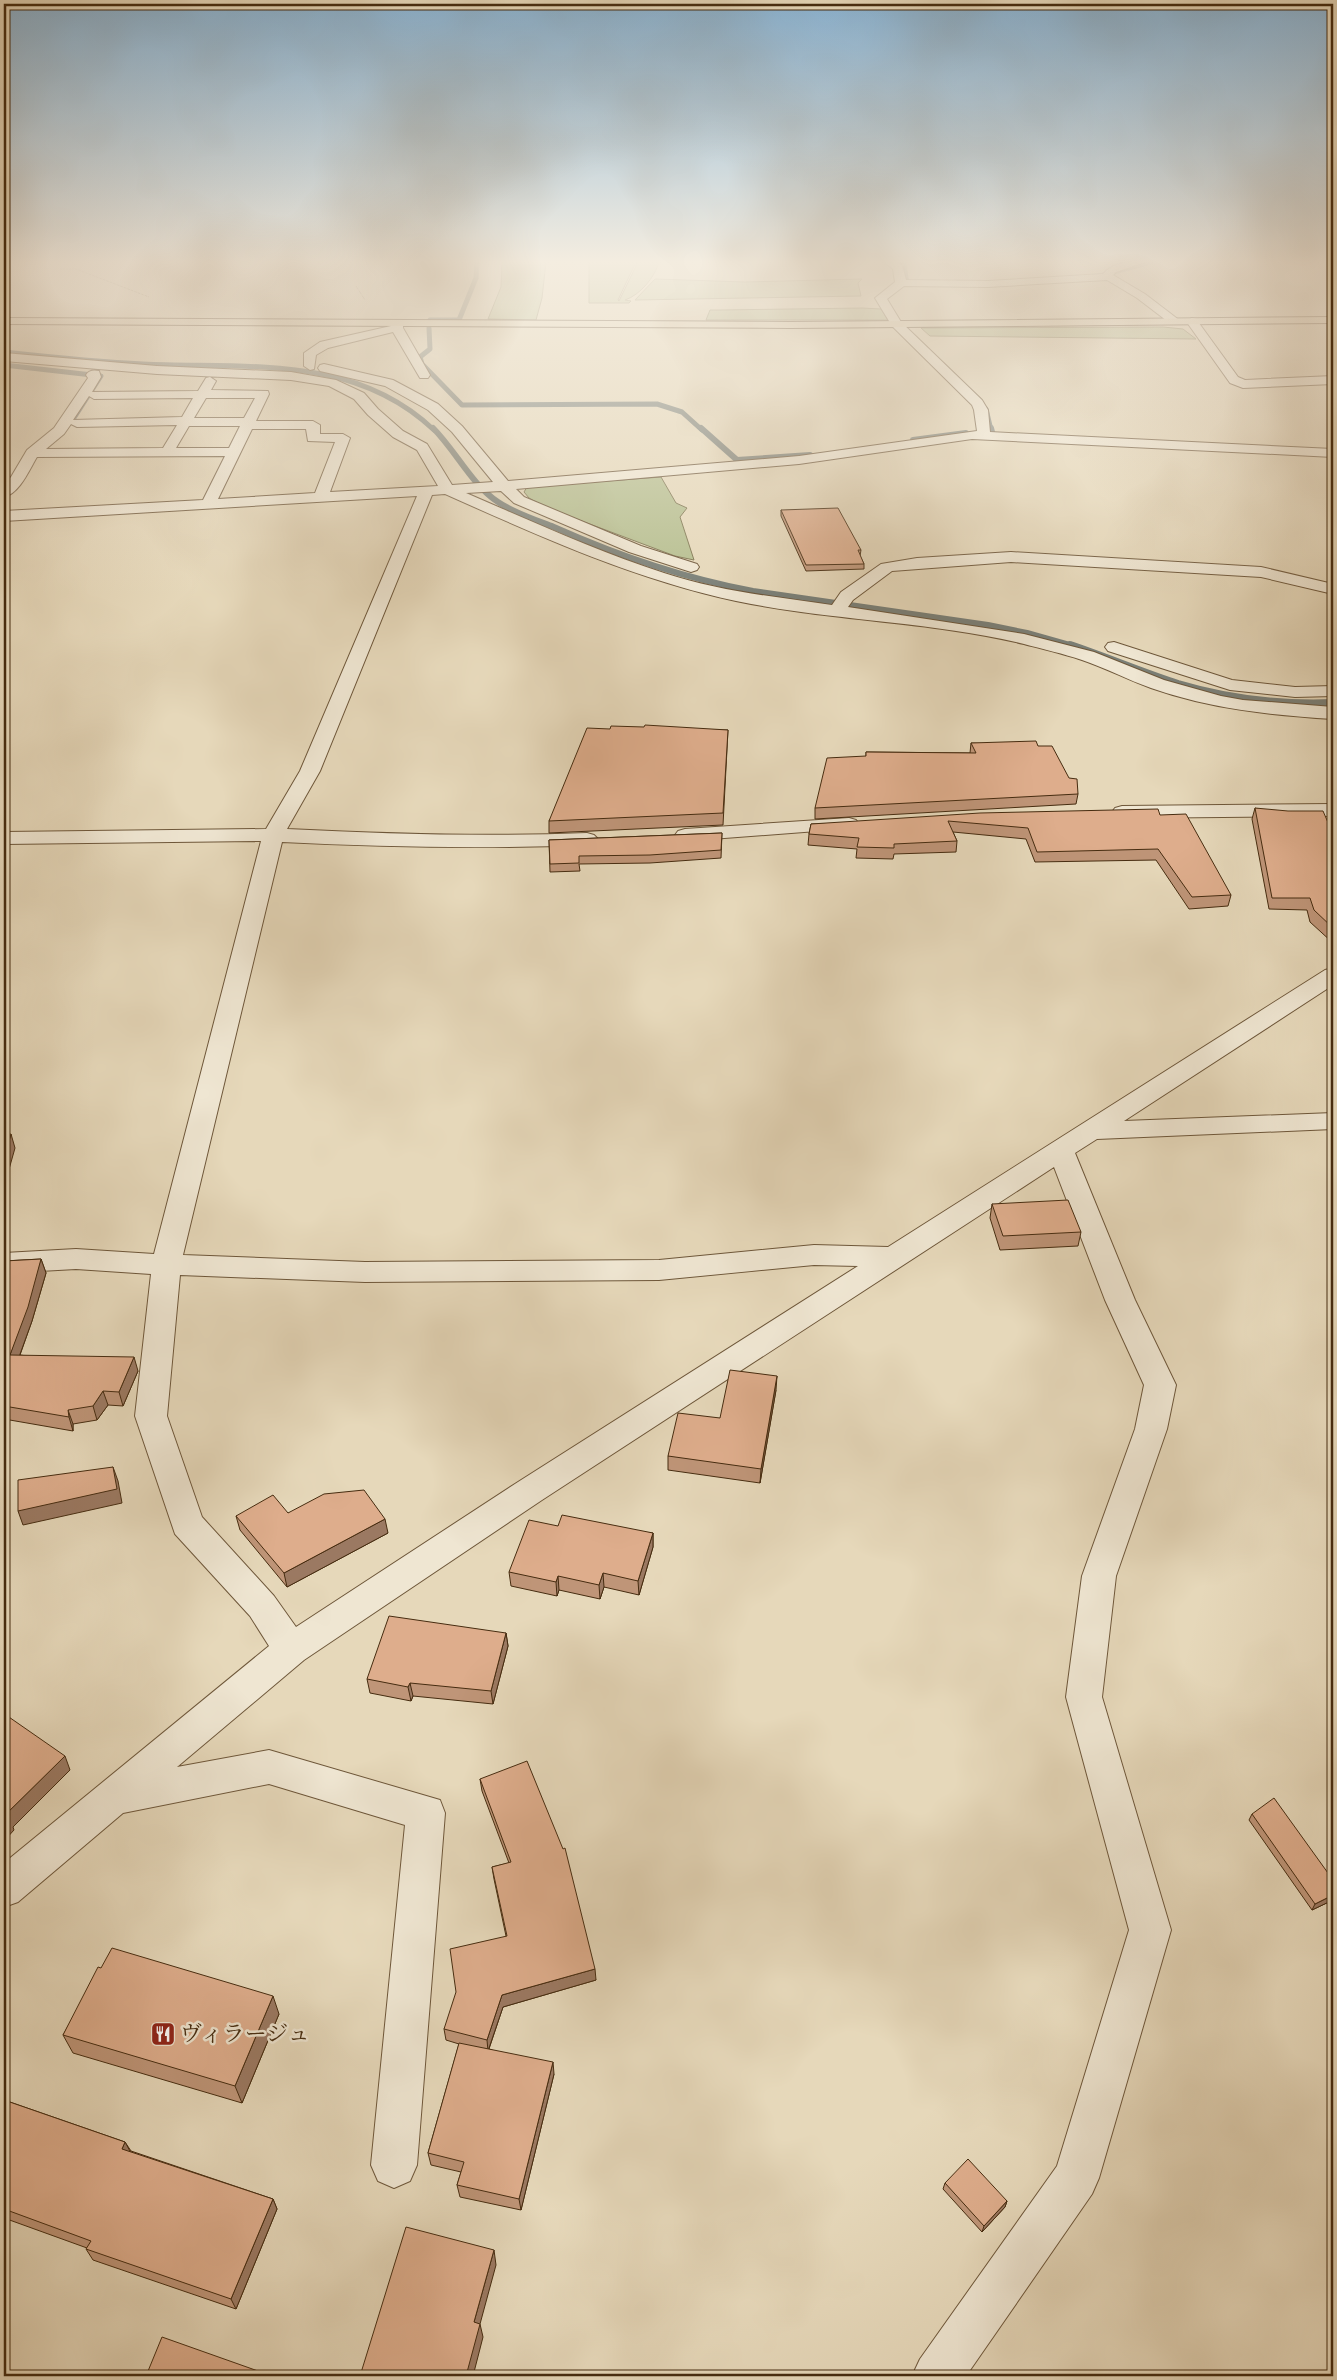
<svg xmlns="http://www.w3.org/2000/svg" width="1337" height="2380" font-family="'Libre Bodoni','Noto Serif JP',serif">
<rect width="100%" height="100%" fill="#e6d8ba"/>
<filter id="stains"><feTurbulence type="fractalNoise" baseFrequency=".004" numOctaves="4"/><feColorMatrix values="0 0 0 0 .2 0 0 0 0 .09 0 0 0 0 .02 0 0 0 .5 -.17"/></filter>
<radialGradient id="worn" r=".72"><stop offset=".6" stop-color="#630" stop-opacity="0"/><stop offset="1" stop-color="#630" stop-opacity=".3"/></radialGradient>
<path fill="#b6be8f" stroke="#7e7550" d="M502 262H546L542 298 536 320 488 319 501 287Z
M589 262H633L635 264 618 300 619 301 637 264 635 262H659C655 277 640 295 625 300L631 301 629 303H589Z
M655 279 745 282 862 279 858 283 861 296 635 300Z
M862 308 881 309 888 320H706L710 310H720Z
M1163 327 1183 329 1196 339 930 336 921 328Z
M661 477 676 503 687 508 680 517 694 560 675 556 547 508 529 498 524 492 527 487Z"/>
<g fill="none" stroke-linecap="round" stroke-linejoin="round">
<path stroke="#7a7f77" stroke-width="5" d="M898 262 904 264 907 284H918
M1114 272 1151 262
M430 320H459L476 278 477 262
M429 328 430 349 420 357 422 364 462 405 657 404 682 412 702 430
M4 352C50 357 97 362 143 364 246 369 353 353 434 430
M4 365 101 376 72 421
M986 409 991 430"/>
<path stroke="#7a7f77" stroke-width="6" d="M433 428C456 451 471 484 498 502 514 513 536 520 554 527 619 556 683 578 753 591L988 625 1027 633 1073 646
M701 428 737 460 810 455
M990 433 992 432 991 428
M913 440 966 433"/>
<path stroke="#7a7f77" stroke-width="8" d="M1070 645C1106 657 1141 672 1178 684 1228 699 1280 705 1333 703"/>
<defs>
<path id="minor" d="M884 262H896L902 265 906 280 988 281 1103 274C1113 262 1131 261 1145 262L1116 272 1113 275 1145 294 1179 320 1181 322 1179 324H1171L1137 298 1107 280 988 287 904 286 887 299 901 322 982 400 988 410 990 432 1333 449V457L972 439 799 464 516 489 524 497 641 546 697 564 699 567 697 570 691 572 629 552 514 503 501 491 466 493C531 521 596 551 664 573 718 591 776 597 832 605L841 592 881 564 917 558 1011 552 1261 567 1333 584V594L1261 577 1011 562 892 571 853 600 848 607 1024 634 1094 652 1164 680 1221 696 1243 700 1333 707V719C1270 715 1211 709 1151 688 1128 680 1106 668 1082 660 1064 654 1043 649 1024 644 930 621 831 621 736 601 634 579 539 536 445 494L432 495 320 771 287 829C387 834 487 837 587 833L594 835 598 839 594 843 587 845C485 849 383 847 282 842L183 1255 365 1262 659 1260 814 1245 888 1247 1325 970 1333 968V985L1124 1121 1333 1113V1129L1097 1139 1075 1153 1135 1300 1176 1385 1167 1429 1116 1576 1102 1697 1171 1930 1099 2178 1092 2194 966 2376H912L920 2359 1057 2166 1129 1930 1066 1697 1082 1576 1135 1429 1144 1385 1105 1300 1054 1167 542 1500 304 1660 177 1767 269 1750 440 1800 445 1813 417 2165 410 2181 394 2188 378 2181 371 2165 405 1825 269 1784 123 1813 18 1902 4 1907V1863L269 1646 250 1616 175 1534 135 1416 151 1274 76 1269 4 1273V1253L76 1249 154 1254 261 841 4 844V832L266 829 300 771 417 496 4 521V511L203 500 225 456 37 457C29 470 20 493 4 497V485L11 477 27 450 54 428 88 378 86 375C89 370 94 370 99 371L101 377 92 392 198 391 206 378 210 377 216 381 211 390 268 391 269 394 256 421H313L320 425V434H343L350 438 330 492 438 486 417 450 393 437 368 415 354 399 329 386 291 380 157 374 4 361V353L157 366 291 372 336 380 364 393 378 409 403 431 427 444 452 485 493 482 452 432 428 410 385 386 320 371 318 368 320 365 324 364 393 380 438 404 462 426 508 481 799 456 977 431 974 410 972 405 892 326 875 298 895 282 893 269ZM89 396 94 399 193 398 182 417 73 420ZM206 398H255L244 418H194ZM71 424 77 427 177 425 163 448 46 449 64 434ZM189 426H240L229 448H176ZM252 429H306L308 441 335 442 315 493 218 499ZM814 1265 858 1266 518 1482 296 1627 274 1596 202 1517 167 1416 180 1275 365 1282 659 1280Z
M1192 318 1196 319 1238 377 1245 380 1333 376V384L1243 388 1230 383 1186 321Z
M397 320 403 323V328L430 375 428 378H420L393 332 328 348 316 355 314 369 310 370 304 366V353L320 342 391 326 393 321Z
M1114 642 1232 680 1295 687 1333 686V696L1295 697 1230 690 1108 651 1105 647 1108 643Z
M1333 804V816L1122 818 1115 816 1112 812 1115 808 1122 806Z
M849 818 856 820 859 824 856 828 685 841 678 839 675 835 678 831 685 829Z"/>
<path id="major" d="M1333 317V323L790 328 4 324V318L790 322Z"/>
</defs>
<use href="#minor" stroke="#6e573a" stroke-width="2"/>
<use href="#major" stroke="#462c10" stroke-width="2"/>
<path stroke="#462c10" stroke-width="1" stroke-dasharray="0.5 1" stroke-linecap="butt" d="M60 269H76L149 297
M356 286 365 300"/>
<use href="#minor" fill="#efe6d2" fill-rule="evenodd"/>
<use href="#major" fill="#e6d8ba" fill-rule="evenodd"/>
</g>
<path fill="#bf9578" stroke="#462c10" d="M781 510 861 550 860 556 864 564V569L806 571 781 516Z
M610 729 728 730 723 825 549 833V821Z
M971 743 1038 746 1078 794 1076 804 815 819V808L866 756V752L970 753Z
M1255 808 1333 834V943L1310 922 1307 910 1269 909 1252 819Z
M1160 815 1231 895 1228 906 1189 909 1156 860 1035 862 1026 839 953 832 957 841 956 852 894 854 893 859 856 858 857 849 808 845 809 834 811 824Z
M722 833 721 858 650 863 579 864 580 871 550 872 549 840Z
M992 1204 1081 1232 1078 1246 1000 1250 990 1218Z
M41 1259 46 1273 32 1321 20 1355 138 1371 123 1406 108 1405 97 1420 73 1424V1431L4 1419V1261Z
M776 1390 760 1483 668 1470V1456Z
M288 1513 388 1533 287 1587 240 1530 236 1516Z
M558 1526 653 1533V1547L639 1595 604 1587 600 1599 559 1590 557 1596 511 1586 509 1572Z
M506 1633 508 1646 493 1704 413 1696 411 1701 370 1693 367 1679Z
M480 1779 596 1980 503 2007 489 2049 554 2074 521 2210 460 2197 457 2185 461 2172 431 2165 428 2153 459 2044 446 2040 444 2029 506 1936 494 1879 492 1867 509 1863 482 1791Z
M1252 1814 1333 1880V1900L1312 1910 1249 1820Z
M101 1968 279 2014 242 2103 73 2053 63 2035Z
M4 2100 125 2142 131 2151 273 2199 277 2209 236 2309 93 2260 86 2249 87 2248 4 2218Z
M945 2183 1007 2201 1005 2207 982 2232 943 2189Z"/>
<path fill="#9b7962" stroke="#462c10" d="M11 1134 15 1148 4 1187V1158Z
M41 1259 46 1273 32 1321 15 1368 10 1355Z
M134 1357 138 1371 123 1406 119 1392Z
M777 1376 776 1390 760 1483 761 1469Z
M103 1391 108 1405 97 1420 93 1406Z
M68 1410 73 1424V1431L69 1417Z
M113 1467 118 1481 122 1503 23 1525 18 1511Z
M385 1519 388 1533 287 1587 284 1573Z
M653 1533V1547L639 1595 638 1581Z
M603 1573 604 1587 600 1599 599 1585Z
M558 1576 559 1590 557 1596 556 1582Z
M506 1633 508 1646 493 1704 491 1691Z
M410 1683 413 1696 411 1701 408 1687Z
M65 1756 70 1770 13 1827 14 1830 4 1841V1821L5 1815Z
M1333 1895V1900L1312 1910 1315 1904Z
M595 1969 596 1980 503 2007 488 2051 487 2040 502 1995Z
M273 1996 279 2014 242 2103 235 2086Z
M553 2062 554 2074 521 2210 519 2199Z
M4 2087 6 2091 4 2096Z
M125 2142 131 2153 122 2149Z
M273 2199 277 2209 236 2309 231 2299Z
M1007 2201 1005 2207 982 2232 984 2226Z
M494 2250 496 2265 480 2324 483 2337 473 2376H466L474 2322Z
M258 2371 261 2376H256Z"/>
<path fill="#dead8c" stroke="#462c10" d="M838 508 861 550H858L864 564 806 565 781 510Z
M645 725 728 730 723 813 549 821 587 728 610 729 611 726 644 727Z
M1036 741 1038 746H1052L1069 778 1077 779 1078 794 815 808 827 758 866 756V752L976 753 971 743Z
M1255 808 1288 811H1323L1333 834V928L1314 910 1310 898H1272Z
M1158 809 1160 815 1186 814 1231 895 1192 897 1158 849 1037 852 1028 828 948 821 957 841 894 844V848L857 847 859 838 809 834 811 824 873 820 980 813Z
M722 833 721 850 650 855 579 856V863L550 864 549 840Z
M11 1134 4 1158V1135Z
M1068 1200 1081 1232 1003 1236 992 1204Z
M41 1259 28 1307 10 1355 134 1357 119 1392 103 1391 93 1406 68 1410 69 1417 4 1406V1261Z
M730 1370 777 1376 761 1469 668 1456 678 1413 720 1418Z
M113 1467 117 1489 18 1511V1480Z
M364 1490 385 1519 284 1573 236 1516 273 1495 288 1513 324 1494Z
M562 1515 653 1533 638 1581 603 1573 599 1585 558 1576 556 1582 509 1572 529 1520 558 1526Z
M389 1616 506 1633 491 1691 410 1683 408 1687 367 1679Z
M6 1715 65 1756 5 1815 8 1816 4 1821V1717Z
M527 1761 563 1849 565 1848 595 1969 502 1995 487 2040 444 2029 456 1992 450 1949 507 1936 492 1867 511 1862 480 1779Z
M1274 1798 1333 1880V1895L1315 1904 1252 1814Z
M112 1948 273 1996 235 2086 63 2035 98 1967 101 1968Z
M459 2043 553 2062 519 2199 457 2185 464 2162 428 2153Z
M4 2100 125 2142 122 2149 273 2199 231 2299 86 2249 91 2241 4 2209Z
M968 2159 1007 2201 984 2226 945 2183Z
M406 2227 494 2250 474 2322 480 2324 466 2376H360Z
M162 2337 258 2371 256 2376H146Z"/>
<linearGradient id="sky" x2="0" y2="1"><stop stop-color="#8ab5d6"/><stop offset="0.44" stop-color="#f4ede0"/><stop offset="1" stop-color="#f4ede0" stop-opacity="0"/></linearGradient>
<rect width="1337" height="595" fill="url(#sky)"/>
<defs>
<symbol id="restaurant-square" viewBox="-11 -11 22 22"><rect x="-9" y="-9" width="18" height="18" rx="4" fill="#8f2418" stroke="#efe6d2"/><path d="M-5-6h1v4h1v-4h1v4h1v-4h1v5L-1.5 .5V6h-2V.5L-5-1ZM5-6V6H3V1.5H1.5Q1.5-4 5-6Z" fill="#fff"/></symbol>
</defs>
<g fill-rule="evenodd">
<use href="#restaurant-square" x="149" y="2020" width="28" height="28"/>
</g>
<g text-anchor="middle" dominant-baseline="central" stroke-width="5" stroke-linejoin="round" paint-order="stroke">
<g font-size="22" fill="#462c10" stroke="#efe6d2" text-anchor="start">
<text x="180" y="2034">ヴィラージュ</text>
</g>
</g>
<rect width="1337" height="2380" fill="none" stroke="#e6d8ba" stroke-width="20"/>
<rect x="5" y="5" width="1327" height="2370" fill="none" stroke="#462c10" stroke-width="2.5"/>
<rect x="10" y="10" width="1317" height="2360" fill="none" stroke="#462c10"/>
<rect width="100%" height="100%" filter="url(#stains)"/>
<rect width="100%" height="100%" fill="url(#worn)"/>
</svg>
